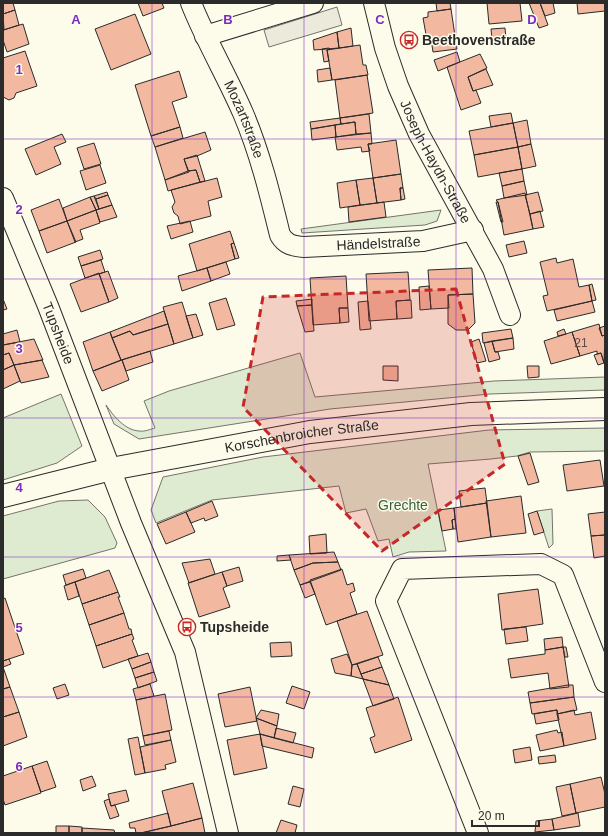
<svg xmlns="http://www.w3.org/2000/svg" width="608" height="836" font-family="Helvetica,sans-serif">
<rect width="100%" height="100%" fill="#fdfbea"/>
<path fill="#deebd1" stroke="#74746e" d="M441 210 437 221 425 225 302 233 301 229Z
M300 353 315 397 494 381 605 377V390L490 394 330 409 139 439 114 424 106 405C113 415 125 431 140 431 144 432 151 429 155 428L144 401 169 391Z
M61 394 82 446 57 463 3 480V418Z
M605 428V451L530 452 517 456 491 459 428 464 446 551 409 552 393 557 389 539 378 541 366 509 346 513 339 486 212 500 156 523 151 510 163 477 263 457 489 430Z
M88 500 105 517 117 543 115 548 3 579V516L59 501Z
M552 509 553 544 549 548 537 511Z"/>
<path fill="#eceadb" stroke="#74746e" d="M337 7 342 25 269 47 264 30Z"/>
<path fill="#f2b8a0" stroke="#2b2b2b" d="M3 3H13L15 10 3 14Z
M138 3H162L164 8 143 16Z
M436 3H450L451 9 437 11Z
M487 3H520L522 21 489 24Z
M529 3H540L548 25 539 28Z
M540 3H553L555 13 545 16Z
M577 3H605V11L578 14Z
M451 9 455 36 427 40 423 18 428 17V12Z
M15 10 19 25 4 30 3 14Z
M135 14 151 54 111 70 95 29Z
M23 24 29 44 7 52 3 40V30Z
M351 28 353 46 339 48 337 32Z
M505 28 506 39 492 40 491 29Z
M337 32 339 48 314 50 313 40Z
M455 36 457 49 433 52 431 39Z
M360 45 363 65H366L368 75 332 80 327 50Z
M329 48 330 49 327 50 329 61 324 62 322 49Z
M25 51 37 86 16 93 14 98 9 100 3 97V58Z
M457 52 460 62 438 71 434 60Z
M480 54 487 68 468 77 473 91 476 90 481 103 461 110 447 67Z
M330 68 332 80 318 82 317 70Z
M486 69 493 85 473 91 468 77Z
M179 71 187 97 172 102 180 127 151 136 135 85Z
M367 75 373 113 340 118 335 80Z
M511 113 513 123 491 127 489 116Z
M369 114 371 133 356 134 355 122 341 124 340 118Z
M340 118 341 124 311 129 310 122Z
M527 120 531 144 518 147 513 123Z
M355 122 356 134 336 137 335 125Z
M513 123 518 147 474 155 469 131Z
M335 125 336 137 312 140 311 129Z
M180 127 183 138 155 147 151 136Z
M205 132 211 150 197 156 184 159 189 172 165 180 155 147Z
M371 133 372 144H368L370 151 362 152 361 147 337 150 335 137Z
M62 134 66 142 54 147 61 164 36 175 25 149Z
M396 140 401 174 373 178 368 144Z
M94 143 101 164 84 169 77 148Z
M531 144 536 166 522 169 518 147Z
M518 147 522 169 478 177 474 155Z
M197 155 205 181 200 182 196 170 188 171 184 159Z
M100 165 106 183 86 190 80 171Z
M522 169 524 181 502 186 499 173Z
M196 170 200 182 168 191 165 180 188 171Z
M401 174 403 188H400L401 200 377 203 373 178Z
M217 178 222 197 208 201 211 216 180 224 178 216 174 213 172 207 175 202 171 190Z
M373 178 377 203 360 205 356 180Z
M356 180 360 205 340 208 337 183Z
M524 181 527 195 504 198 502 186Z
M400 188H403L405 199 401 200Z
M107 192 108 195 96 199 94 196Z
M538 192 543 211 530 214 525 195Z
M525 193 533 229 504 235 498 202 496 200Z
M108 195 112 205 99 209 96 199Z
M94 196 99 209 96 210 90 197Z
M90 197 96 210 67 221 63 208Z
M59 199 67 221 39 231 31 210Z
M384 202 386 217 349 222 348 207Z
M496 202H498L503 222H501Z
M112 205 117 217 100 222 96 210Z
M96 210 100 223 80 230 83 239 75 242 67 221Z
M540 211 544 227 533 229 530 214Z
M67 221 76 242 47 253 39 231Z
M190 221 193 232 171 239 167 226Z
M230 231 234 243 231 244 235 259 197 271 189 244Z
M524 241 527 253 509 257 506 245Z
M234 243 239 258 235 259 231 244Z
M100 250 103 259 81 266 78 257Z
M556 258 557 263 573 259 579 287 589 285 592 301 547 311 543 296 548 295 540 262Z
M101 260 105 272 85 278 81 266Z
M226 262 230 274 211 281 207 268Z
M207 268 211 281 182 291 178 276Z
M472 268 473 294 448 295 449 308 431 309 428 270Z
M108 271 118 298 109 302 99 274Z
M408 272 410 300 396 301 397 319 369 321 366 274Z
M99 273 109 302 81 312 70 284Z
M346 276 348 308H339L340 323 313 325 310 278Z
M592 284 596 300 592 301 589 285Z
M429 286 431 309 420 310 419 287Z
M473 294 475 323 468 330H456L448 324V295Z
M226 298 235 325 217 330 209 303Z
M3 299 7 309 3 310Z
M312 299V305L297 306 296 301Z
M411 300 412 318 397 319 396 301Z
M368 301 371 329 360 330 358 302Z
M592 301 595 312 557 321 554 310Z
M182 302 193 338 174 344 163 307Z
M312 305 314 331 305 332 297 306Z
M339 308H348L349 322 340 323Z
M164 311 168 324 133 335 130 331 112 338 110 332Z
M196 314 203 335 193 338 186 316Z
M168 324 174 344 121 360 112 338 130 331 133 335Z
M599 324 602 336 605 335 604 363 601 353 597 354V351L580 356 572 332Z
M605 326V335L602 336 599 328Z
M511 329 513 338 483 343 482 333Z
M564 329 566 334 558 336 557 332Z
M17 330 20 342 3 345V334Z
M110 332 121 360 93 371 83 342Z
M572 332 580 356 551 364 544 341Z
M513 338 514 349 495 352 492 341Z
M34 339 43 360 14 365 9 353 3 355V345Z
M479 339 486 361 477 363 471 342Z
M492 341 495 352H498L500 359 489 362 484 343Z
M150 351 153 362 126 371 122 360Z
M9 353 14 365 3 370V355Z
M601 353 604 363 598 365 594 355Z
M42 360 49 377 21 383 14 365Z
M122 360 129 380 102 391 93 371Z
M14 365 20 381 3 389V370Z
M383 366H398V381L383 380Z
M527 366H539V377L528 378Z
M530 453 539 482 528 485 518 456Z
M600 460 604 486 567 491 563 465Z
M485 488 487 503 461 507 459 491Z
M521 496 526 533 491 537 486 501Z
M212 501 218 516 205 521 204 518 191 523 186 512Z
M487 503 491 537 458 542 454 508Z
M454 508 455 519 452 520 453 529 442 531 438 510Z
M537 511 544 532 534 535 528 514Z
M186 512 195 532 166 544 157 524Z
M605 512V535L591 536 588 514Z
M455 519 456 529H453L452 520Z
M326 534 327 553 310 554 309 536Z
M605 535V556L594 558 591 536Z
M334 552 338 562 313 563 294 570 289 555Z
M289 555 291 560 277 561V556Z
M210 559 215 574 189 583 182 563Z
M338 562 341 570 300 585 294 570 313 563Z
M239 567 243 581 227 586 222 572Z
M83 569 86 578 66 585 63 575Z
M342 569 347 585 353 583 355 591 350 593 357 614 326 625 310 580Z
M109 570 118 592 82 604 75 582Z
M222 572 227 586 223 588 230 607 199 617 188 583Z
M75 582 79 596 68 600 64 586Z
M310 582 315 594 305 598 300 585Z
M538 589 543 624 502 630 498 594Z
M118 592 120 597H118L124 613 89 625 82 604Z
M5 598 24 654 3 661V599Z
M367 611 383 655 352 665 337 621Z
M124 613 129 629H131L132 634 96 646 89 625Z
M526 627 528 641 506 644 504 629Z
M132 634 134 639 132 640 138 656 103 668 96 646Z
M562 637 563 647 545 650 544 639Z
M291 642 292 656 271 657 270 643Z
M563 647 569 687 550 689 548 673 511 678 508 659 545 654V650Z
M563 647H566L568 657H565Z
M148 653 151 662 132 669 128 659Z
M347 654 352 665 351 676 335 673 331 659Z
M378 657 382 667 361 674 357 664Z
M9 659 11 664 3 667V661Z
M151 662 154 672 135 678 132 669Z
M357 664 363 679 351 676 352 665Z
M3 667 10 687 3 689Z
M382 667 389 685 363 679 361 674Z
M154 672 157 681 138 688 135 678Z
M363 679 389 685 394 699 373 706Z
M65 684 69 695 57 699 53 688Z
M150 684 154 696 136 700 133 689Z
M568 685H573L574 697 530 703 528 692Z
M292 686 310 692 304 709 286 703Z
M10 687 19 712 3 717V689Z
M250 687 257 721 225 727 218 694Z
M165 694 172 730 143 736 136 700Z
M398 697 412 740 375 753 370 738 375 736 366 708Z
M574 697 577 710 557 714V710L532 714 530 703Z
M261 710 279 714 277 726 256 718Z
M557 710 559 720 536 724 534 714Z
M574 710 575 715 591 712 596 739 564 746 557 714Z
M19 712 27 737 3 746V717Z
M256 718 277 726 274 738 260 734Z
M276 728 296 733 293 743 274 738Z
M557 730 558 733 562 732 564 746 540 751 536 735Z
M169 731 171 740 145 745 143 736Z
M260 734 314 748 312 758 262 746Z
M260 734 267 768 234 775 227 740Z
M138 737 145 773 135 775 128 739Z
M171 740 176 762 165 765 166 769 145 773 140 747Z
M530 747 532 760 515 763 513 750Z
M555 755 556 762 539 764 538 757Z
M47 761 56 787 41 792 32 766Z
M32 766 41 793 5 805 3 799V776Z
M92 776 96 786 83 791 80 780Z
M601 777 605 794V807L576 813 570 784Z
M193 783 202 818 171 826 162 791Z
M570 784 576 813 562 816 556 787Z
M293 786 304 789 300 807 288 804Z
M126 790 129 801 111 806 108 794Z
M109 799 111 806 115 805 119 816 110 819 104 801Z
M168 813 171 826 141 833H136L135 828H130L129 823Z
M578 813 580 826 554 830 552 819Z
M202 818 205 833H141L171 826Z
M552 819 554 830 535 832 536 821Z
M281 820 297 825 295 833H276Z
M56 826H69V833H56Z
M69 826 82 827V833H69Z
M82 828 114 830 115 833H82Z"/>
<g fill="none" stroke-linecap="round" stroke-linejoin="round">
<defs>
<g id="minor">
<path id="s1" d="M191 3C206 41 227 76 243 113 260 153 270 194 280 235 286 245 293 246 304 247L423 241 473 230"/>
<path id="s2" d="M374 3 385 48 398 86 419 134 493 269 510 315"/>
<path d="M205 36 313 3"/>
<path id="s3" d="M3 198 48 306 131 523 185 652 228 833"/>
<path d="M478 833 386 601 402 569 541 564 563 575 605 682"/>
</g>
<g id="secondary">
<path id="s4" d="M3 496 111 469 310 432 471 414 605 409"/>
</g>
</defs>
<use href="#minor" stroke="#2b2b2b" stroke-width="22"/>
<use href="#secondary" stroke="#2b2b2b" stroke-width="24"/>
<use href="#minor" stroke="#fdfbea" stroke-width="20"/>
<use href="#secondary" stroke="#fdfbea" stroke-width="22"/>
</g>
<path fill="#c62828" fill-opacity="0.2" stroke="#c62828" stroke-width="3" stroke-dasharray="8 5" stroke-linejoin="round" d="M456 289 505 464 382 551 243 407 263 297Z"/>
<path fill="none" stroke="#7b2cbf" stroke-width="1" stroke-opacity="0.55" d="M152 3V833M304 3V833M456 3V833M3 139H605M3 279H605M3 418H605M3 557H605M3 697H605"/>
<defs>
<symbol id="bus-ring" viewBox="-11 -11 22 22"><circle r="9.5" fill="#fdfbea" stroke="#c62828" stroke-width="1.5"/><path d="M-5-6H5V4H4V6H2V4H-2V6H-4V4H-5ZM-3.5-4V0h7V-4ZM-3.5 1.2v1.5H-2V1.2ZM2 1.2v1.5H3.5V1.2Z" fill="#c62828"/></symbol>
</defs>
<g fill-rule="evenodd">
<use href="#bus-ring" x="399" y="30" width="20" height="20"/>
<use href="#bus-ring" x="177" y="617" width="20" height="20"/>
</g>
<g text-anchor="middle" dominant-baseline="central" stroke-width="3" stroke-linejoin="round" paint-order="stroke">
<g font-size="12" fill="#5d4e48">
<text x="581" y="343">21</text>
</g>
<g font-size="14" font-weight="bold" fill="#2b2b2b" stroke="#fdfbea" text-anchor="start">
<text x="422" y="40">Beethovenstraße</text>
<text x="200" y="627">Tupsheide</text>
</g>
<g font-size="14" fill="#2b2b2b" stroke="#fdfbea">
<text stroke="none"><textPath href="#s1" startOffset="128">Mozartstraße</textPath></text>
<text stroke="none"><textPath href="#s2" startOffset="171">Joseph-Haydn-Straße</textPath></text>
<text stroke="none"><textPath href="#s1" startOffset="352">Händelstraße</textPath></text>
<text stroke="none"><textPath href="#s3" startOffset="146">Tupsheide</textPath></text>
<text stroke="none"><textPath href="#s4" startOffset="305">Korschenbroicher Straße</textPath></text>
</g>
<g font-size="14" fill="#34623c" stroke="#fdfbea">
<text x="403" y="505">Grechte</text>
</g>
</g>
<g font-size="13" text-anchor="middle" font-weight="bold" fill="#7b2cbf" stroke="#fdfbea" stroke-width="3" stroke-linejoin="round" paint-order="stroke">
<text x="76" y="24">A</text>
<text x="228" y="24">B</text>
<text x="380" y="24">C</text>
<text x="532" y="24">D</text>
<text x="19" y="74">1</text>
<text x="19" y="214">2</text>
<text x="19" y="353">3</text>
<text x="19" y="492">4</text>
<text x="19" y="632">5</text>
<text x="19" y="771">6</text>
</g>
<rect width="608" height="836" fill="none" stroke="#2b2b2b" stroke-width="8"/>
<path d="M472 820v6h67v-6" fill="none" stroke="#2b2b2b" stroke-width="2"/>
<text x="478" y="820" font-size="12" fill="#2b2b2b" stroke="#fdfbea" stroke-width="3" paint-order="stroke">20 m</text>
</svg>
